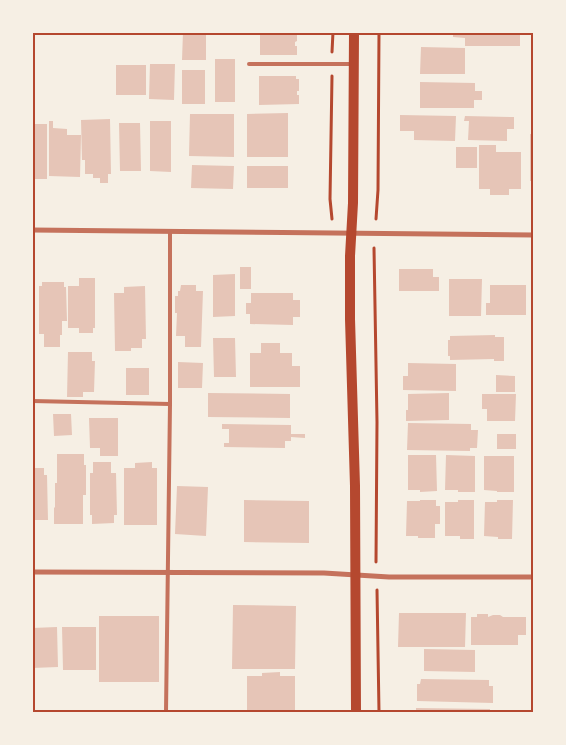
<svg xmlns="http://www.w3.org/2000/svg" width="566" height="745" font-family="'DM Sans',sans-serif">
<rect width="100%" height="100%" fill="#f6efe4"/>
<path fill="#e6c5b7" d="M183 32H206V60H182Z
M260 32H297V41L295 42V46H297V55H260Z
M453 32H520V46H465V38L453 37Z
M421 47 465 48V74H420Z
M215 59H235V102H215Z
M150 64H175L174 100 149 99Z
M116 65H146V95H116Z
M182 70H205V104H182Z
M259 76H296V79H299V91H297V95H299V104L259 105Z
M420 82 475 83V91H482V100H474V108H420Z
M288 113V157H247V114Z
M190 114H234V157L189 156Z
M400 115 456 116 455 141 414 140V131H400Z
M465 116 514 117V129H507V141L468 140 469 121H464Z
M110 119 111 174H108V183H100V178H93V174H85V160H82L81 120Z
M49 121H53V128L67 129V135H81L80 177 49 176Z
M150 121H171V172L150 171Z
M119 123H140L141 171H120Z
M32 124H47V179H32Z
M530 134H534V181H530Z
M479 145H496V152H521V189H509V195H490V189H479Z
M456 147H477V168H456Z
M192 165 234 166 233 189 191 188Z
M247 166H288V188H247Z
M240 267H251V289H240Z
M399 269H433V277H439V291H399Z
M235 274V316L213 317V275Z
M79 278H95V328H93V333H79V328H68V286H79Z
M449 279H482L481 316H449Z
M42 282H64V287H66L67 321H62V335H60V347H44V334H39V286H42Z
M181 285H196V291H203L201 347H185V336H176L177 313H175V296H178V291H180Z
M490 285H526V315H486V303H490Z
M145 286 146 339H142V348H131V351H115L114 293H124V287Z
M251 293H293V300H300V317H293V325L250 324V314H246V303H251Z
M495 335V337H504V361H494V359L450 360V356H448V340H450V336Z
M213 338H235L236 377H214Z
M261 343H280V353H292V366H300V387H250V353H261Z
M68 352H92V361H95L94 392H83V397H67Z
M178 362 203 363 202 388H178Z
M408 363 456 364V391L403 390V376H408Z
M126 368H149V395H126Z
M496 375 515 376V392H496Z
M208 393 290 394V418L208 417Z
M449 393V420L406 421V410H408V394Z
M482 394H516L515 421H487V409H482Z
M53 414H71L72 435 54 436Z
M89 418H118V456H100V448H90Z
M408 423 471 424V430H478L477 448H470V451L407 450Z
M222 424 291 425V434H305V438L291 437V441H285V448L224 447V443H229V429H222Z
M497 434H516V449H497Z
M57 454H84V465H86V495H83V524H54V507L55 508V483H57Z
M408 455H436L437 491 420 492V490H408Z
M446 455 475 456V492H458V490H445Z
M484 456H514V492H497V491L484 490Z
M93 462H111V473H116L117 515H114V523L92 524V515H90V473H93Z
M152 462V468H157V525H124V468H135V463Z
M32 468H44V475H47L48 520H33Z
M177 486 208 487 206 536 175 534Z
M244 500 309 501V543L244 542Z
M420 500H436V506H440V524H435V538H418V536H406L407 501H420Z
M458 500H474V539H460V536H445V502H458Z
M497 500H513L512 539H498V537L484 536 485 502H497Z
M233 605 296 606 295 669H232Z
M399 613H466L465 647H398Z
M477 614H488V617L493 615H500L503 617H526V635H518V645H471V617H477Z
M99 616H159V682H99Z
M57 627 58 667 32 668V628Z
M62 627H96V670H63Z
M424 649 475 650V672L424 671Z
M280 672V676H295V710H291V712H260V710H247V676H262V673Z
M421 679 489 680V686H493V703L417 701V684H420Z
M416 708 490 709V712H416Z"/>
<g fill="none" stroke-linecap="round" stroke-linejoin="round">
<path stroke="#b5482f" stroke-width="3" d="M332 52 333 32
M332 76 330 199 332 219
M376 219 378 190 379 32
M374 248 377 422 376 562
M377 590 379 712"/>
<path stroke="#c5725c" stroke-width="4" d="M249 64H352
M32 401 170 404
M534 545V647
M166 712 170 404V232"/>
<path stroke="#c5725c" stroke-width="5" d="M32 230C200 232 366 233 534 235
M32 572 324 573 389 577H534"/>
<path stroke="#b5482f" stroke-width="10" d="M354 32 353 203 350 256V319L355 486 356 712"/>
</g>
<rect width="566" height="745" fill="none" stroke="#f6efe4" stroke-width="68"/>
<rect x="34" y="34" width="498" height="677" fill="none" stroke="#b5482f" stroke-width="2"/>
</svg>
